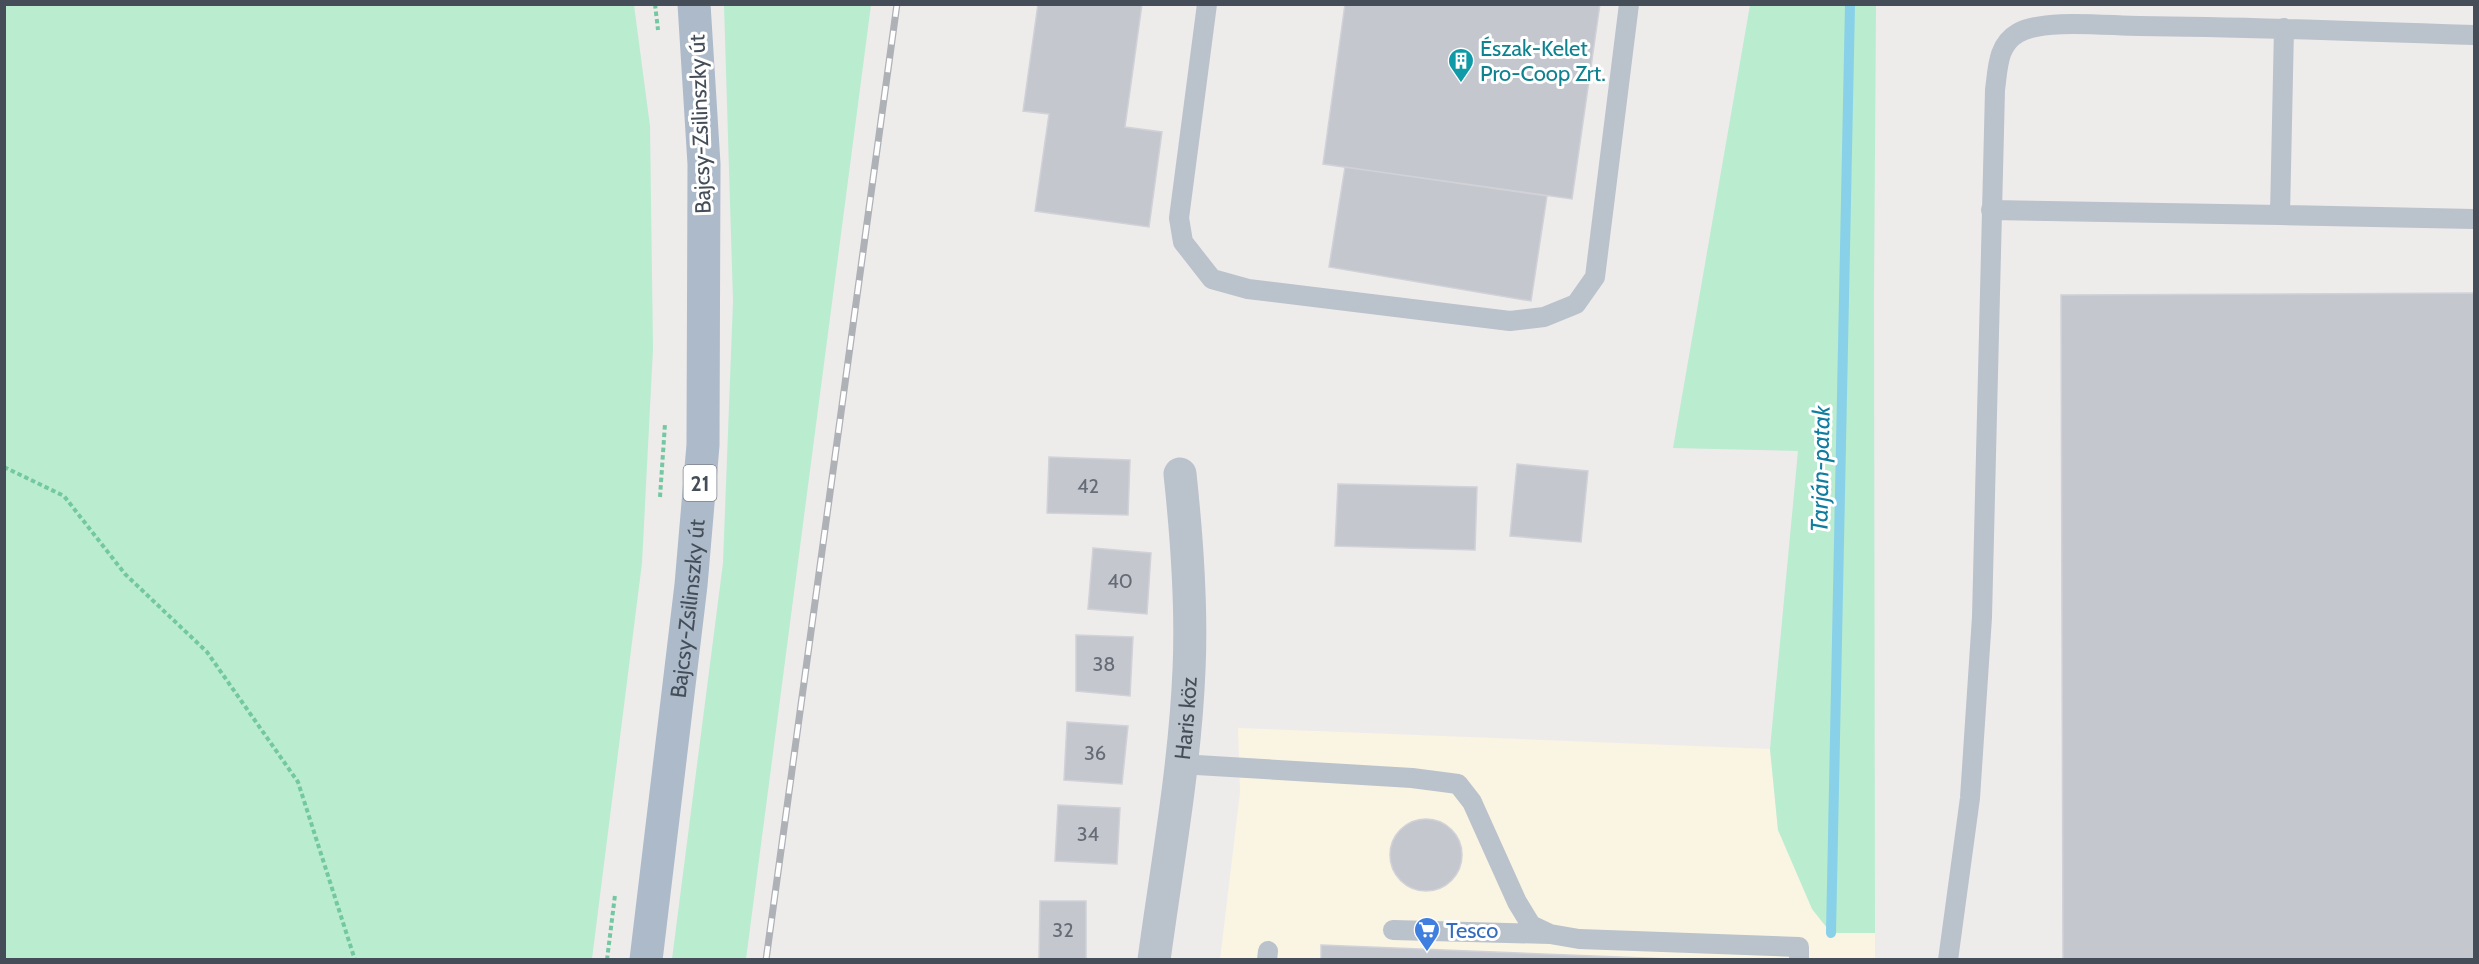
<svg xmlns="http://www.w3.org/2000/svg" width="2479" height="964" font-family="Cabin,sans-serif">
<rect width="100%" height="100%" fill="#eeebeb"/>
<path fill="#faf4e3" d="M1238 728 1770 749 1778 830 1831 933H1875V960H1220L1240 792Z"/>
<path fill="#baeccf" d="M5 4 634 5 650 126 653 349 642 563 592 959H5Z
M724 5H871L746 959H672L723 563 733 301Z
M1750 5H1876L1874 296 1875 933H1831L1812 909 1778 830 1770 749 1798 451 1673 448Z"/>
<g fill="none" stroke-linecap="round" stroke-linejoin="round">
<path stroke="#88d1e8" stroke-width="10" d="M1831 933 1850 4"/>
</g>
<path fill="#c5c7ce" stroke="#d0d2d7" stroke-width="1.5" d="M1038 4H1142L1125 127 1162 132 1149 227 1035 211 1049 114 1023 111Z
M1345 4H1600L1572 199 1323 164Z
M1345 167 1547 196 1531 301 1329 267Z
M2474 293V960H2063L2061 295Z
M1049 457 1130 460 1128 515 1047 513Z
M1517 464 1588 471 1581 542 1510 536Z
M1338 484 1477 487 1475 550 1335 546Z
M1093 548 1151 553 1147 614 1088 609Z
M1076 635 1133 637 1130 696 1076 691Z
M1067 722 1128 726 1122 784 1064 780Z
M1058 805 1120 808 1117 864 1055 861Z
M1390 855a36 36 0 1 1 72 0a36 36 0 1 1-72 0Z
M1040 901H1086V960H1039Z
M1321 945 1370 947 1696 960H1321Z"/>
<g fill="none" stroke-linecap="round" stroke-linejoin="round">
<path stroke="#73c8a1" stroke-width="4" stroke-dasharray="4.5 3" stroke-linecap="butt" d="M655 4 658 30
M4 467 64 496 125 574 207 652 298 782 355 960
M660 497 665 424
M607 960 615 895"/>
<path stroke="#bac2cb" stroke-width="20" d="M1207 4 1179 218 1183 242 1212 279 1248 289 1510 321 1544 317 1576 304 1595 277 1629 4
M1991 210 2280 215 2284 28
M2280 215 2474 219
M1180 764 1412 778 1458 784 1472 802 1517 902 1531 925 1550 934
M1393 930 1550 934 1579 939 1799 947V960
M1267 960 1268 951
M1948 960 1970 798 1982 617 1995 90C1998 69 1997 45 2018 33 2044 18 2109 26 2140 26 2252 27 2363 31 2474 35"/>
<path stroke="#bac2cb" stroke-width="33" id="s1" d="M1154 960C1167 864 1185 767 1189 670 1192 604 1187 539 1180 474"/>
<path stroke="#acbaca" stroke-width="33" id="s2" d="M646 960 691 585 703 445 704 164 694 4"/>
<defs>
<path id="rail" d="M766 960 897 4"/>
</defs>
<use href="#rail" stroke="#aeb1b6" stroke-width="7"/>
<use href="#rail" stroke="#fff" stroke-width="4.5" stroke-dasharray="14" stroke-linecap="butt"/>
</g>
<defs>
<symbol id="building-pin" viewBox="-11 -11 22 30"><path d="M0 17L-7.5 6A9.5 9.5 0 1 1 7.5 6Z" fill="#0f9aa8" stroke="#fff"/><path d="M-4-6H4V6H1V3H-1V6H-4ZM-2.5-4.3h1.7v1.8h-1.7ZM.8-4.3h1.7v1.8H.8ZM-2.5-1h1.7V.8h-1.7ZM.8-1h1.7V.8H.8Z" fill="#fff"/></symbol>
<symbol id="supermarket-pin" viewBox="-11 -11 22 30"><path d="M0 17L-7.5 6A9.5 9.5 0 1 1 7.5 6Z" fill="#3f7fe0" stroke="#fff"/><path d="M-6-5.5h2.5l.6 2H6L4.5 2H-2.5L-4.4-4H-6ZM-1.5 3.2a1.3 1.3 0 1 0 .1 0ZM3 3.2a1.3 1.3 0 1 0 .1 0Z" fill="#fff"/></symbol>
</defs>
<g fill-rule="evenodd">
<use href="#building-pin" x="1446" y="46" width="30" height="40"/>
<use href="#supermarket-pin" x="1412" y="915" width="30" height="40"/>
</g>
<g text-anchor="middle" dominant-baseline="central" stroke-width="6" stroke-linejoin="round" paint-order="stroke">
<g font-size="20" fill="#656c76">
<text x="1088" y="486">42</text>
<text x="1120" y="581">40</text>
<text x="1104" y="664">38</text>
<text x="1095" y="753">36</text>
<text x="1088" y="834">34</text>
<text x="1063" y="930">32</text>
</g>
<rect fill="#fff" stroke="#7d838a" stroke-width="1.5" x="683.5" y="465" width="33" height="36" rx="4.5"/>
<g font-size="21" font-weight="bold" fill="#454e58">
<text x="700" y="483">21</text>
</g>
<g font-size="22" fill="#0d838f" stroke="#fff" text-anchor="start">
<text x="1480" y="48">Észak-Kelet<tspan x="1480" dy="25">Pro-Coop Zrt.</tspan></text>
</g>
<g font-size="22" fill="#454e58" stroke="#fff">
<text transform="translate(700 124) rotate(-92)">Bajcsy-Zsilinszky út</text>
<text stroke="none"><textPath href="#s2" startOffset="354">Bajcsy-Zsilinszky út</textPath></text>
<text stroke="none"><textPath href="#s1" startOffset="244">Haris köz</textPath></text>
</g>
<g font-size="22" fill="#366cbe" stroke="#fff" text-anchor="start">
<text x="1446" y="930">Tesco</text>
</g>
<g font-size="24" font-style="italic" fill="#117d9f" stroke="#fff">
<text transform="translate(1820 469) rotate(-89)">Tarján-patak</text>
</g>
</g>
<rect width="2479" height="964" fill="none" stroke="#454e58" stroke-width="12"/>
</svg>
